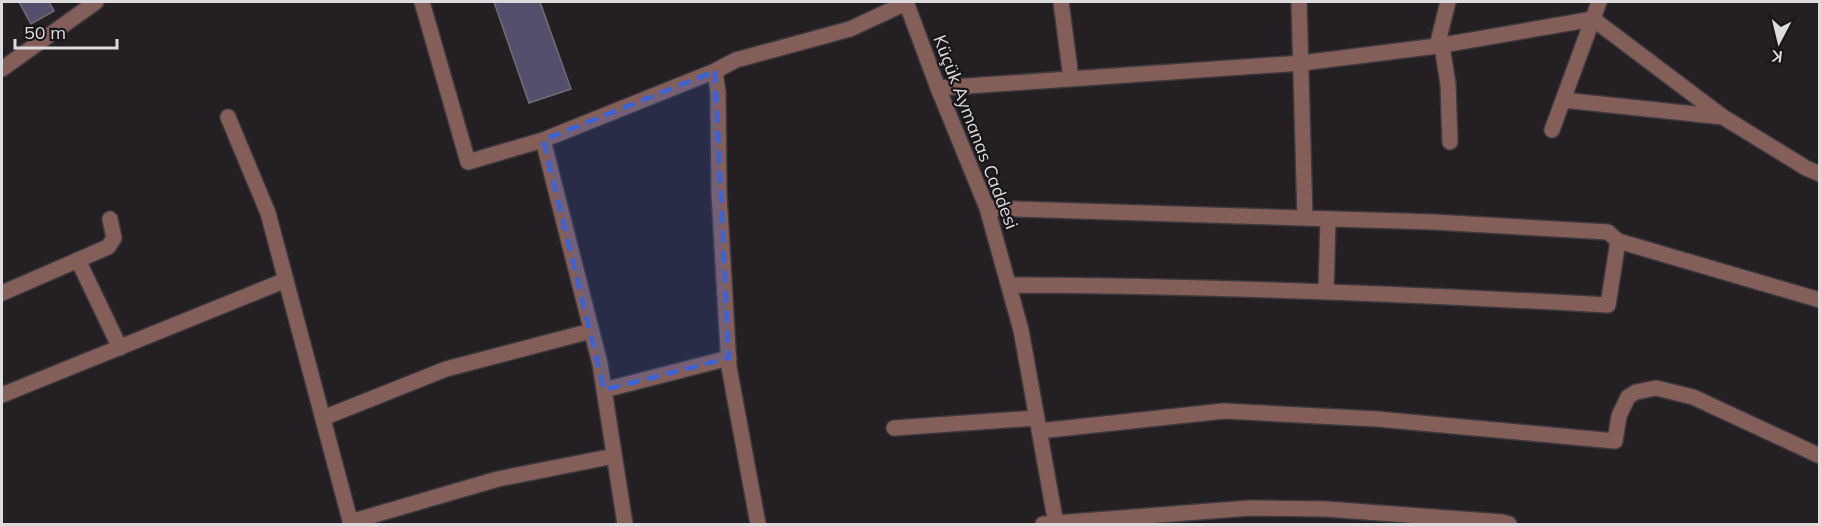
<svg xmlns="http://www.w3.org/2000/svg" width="1821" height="526" font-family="Mulish,sans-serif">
<rect width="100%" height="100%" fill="#231f23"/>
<path fill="#554e6c" stroke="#6f6e73" stroke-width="1.5" d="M19 2H49L54 11 31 24Z
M494 2H540L571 89 529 103Z"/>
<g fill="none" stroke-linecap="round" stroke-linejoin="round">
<defs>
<path id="minor" d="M422 2 468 162 543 140 715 71 736 60 850 29 906 3
M906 2 938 88 987 208 1021 330 1056 524
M1061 2 1071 78
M1299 2 1305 218
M1437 46 1448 2
M1442 46 1448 84 1450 142
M2 69 96 2
M715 71 718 92 719 193 729 367 758 524
M938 88 1302 63 1437 46 1593 19 1723 117 1806 168 1820 174
M1563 100 1723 117
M228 117 268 213 351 524
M1552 130 1599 2
M543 140 600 364 625 524
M987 208 1433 222 1608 232 1618 241 1820 300
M78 260 120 348
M1009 285C1209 286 1408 294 1608 305L1618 241
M1326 291 1328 219
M2 293 108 247 114 238 110 219
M604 390 729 358
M2 395 286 280
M323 418 446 369 591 331
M894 428 1037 418
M1039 431 1224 411 1377 419 1615 441 1619 416 1628 397 1636 392 1656 388 1693 397 1820 456
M350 522 498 479 614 456
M1043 524 1250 508 1326 509 1502 522 1509 524"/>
</defs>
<use href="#minor" stroke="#3d393d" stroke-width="18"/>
<use href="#minor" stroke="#845f5a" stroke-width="15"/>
</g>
<path fill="#3a63d9" fill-opacity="0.2" stroke="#3a63d9" stroke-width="4.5" stroke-dasharray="12 8" stroke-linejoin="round" d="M715 71 729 358 604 390 543 140Z"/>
<g text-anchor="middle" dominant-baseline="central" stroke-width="4.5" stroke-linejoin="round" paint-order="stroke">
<g font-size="18" fill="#dddbdd" stroke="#191619">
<text transform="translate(976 132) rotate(69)">Küçük Aymanas Caddesi</text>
</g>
</g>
<rect width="1821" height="526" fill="none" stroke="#dddbdd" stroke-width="6"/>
<g transform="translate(1779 42) rotate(187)" stroke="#191619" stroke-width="4.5" paint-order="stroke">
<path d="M0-4.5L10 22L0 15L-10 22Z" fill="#dddbdd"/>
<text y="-9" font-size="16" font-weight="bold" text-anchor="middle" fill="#dddbdd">K</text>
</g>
<path d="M15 39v9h102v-9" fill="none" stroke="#dddbdd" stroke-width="3"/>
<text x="24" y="39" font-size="18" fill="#dddbdd" stroke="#191619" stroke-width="4.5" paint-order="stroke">50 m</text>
</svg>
